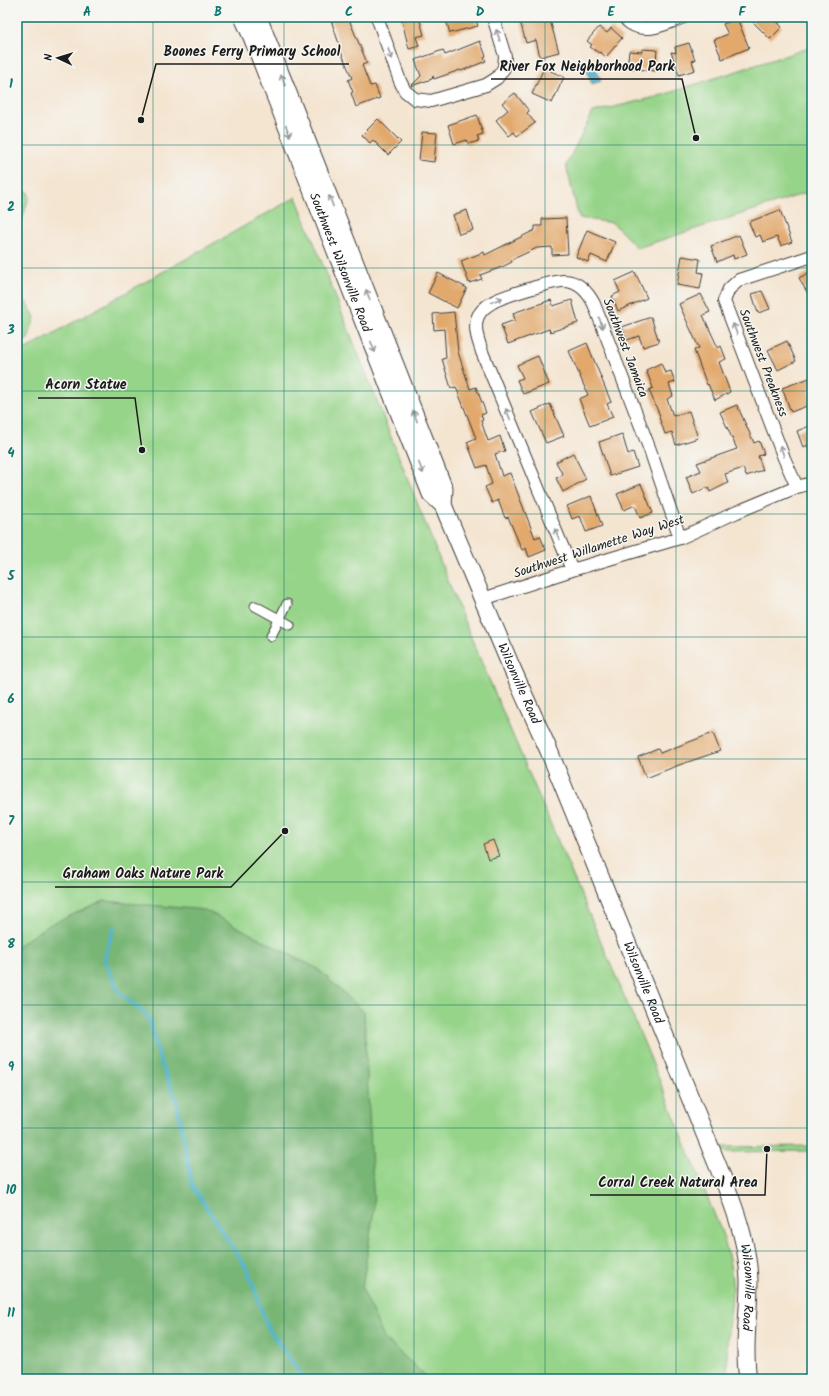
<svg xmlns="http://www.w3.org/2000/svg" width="829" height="1396" font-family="Kalam,sans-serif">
<rect width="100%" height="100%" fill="#f6f6f2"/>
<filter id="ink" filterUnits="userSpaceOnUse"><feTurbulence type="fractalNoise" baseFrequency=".025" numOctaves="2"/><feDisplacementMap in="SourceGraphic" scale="8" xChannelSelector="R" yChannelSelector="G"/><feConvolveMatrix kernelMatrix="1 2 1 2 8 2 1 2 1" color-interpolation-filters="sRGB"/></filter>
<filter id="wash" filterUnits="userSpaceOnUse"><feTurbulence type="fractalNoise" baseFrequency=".012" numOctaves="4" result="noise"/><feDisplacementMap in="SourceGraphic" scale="16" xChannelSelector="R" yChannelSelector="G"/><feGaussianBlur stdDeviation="0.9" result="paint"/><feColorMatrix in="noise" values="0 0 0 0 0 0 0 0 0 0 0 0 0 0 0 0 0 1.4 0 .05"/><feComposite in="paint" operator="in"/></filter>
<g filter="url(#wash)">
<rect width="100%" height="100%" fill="#f4e5d1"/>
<path fill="#96d489" stroke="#597852" d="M812 47V191L637 248 613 223 579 218 566 165 593 112 656 97Z
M17 188 28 192 29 197 22 220 17 219Z
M296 197 462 616 645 1045 722 1233C728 1253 733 1273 732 1293 732 1306 729 1318 728 1330 727 1346 726 1363 729 1379H17V354Z
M17 287 35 317 28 339 17 346Z
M812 1146V1151L723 1152 721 1147Z"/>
<path fill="#78b675" stroke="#4a6948" d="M104 901 205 910 318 969 364 1012 374 1209 362 1288 384 1338 429 1379H17V946L49 925Z"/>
<path fill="#52b5d1" stroke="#376876" d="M593 61 601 81 592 84 584 65Z"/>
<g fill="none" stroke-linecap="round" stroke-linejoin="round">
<path stroke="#52b5d1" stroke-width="3.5" d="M114 927 104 959 119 992 148 1016 161 1063 177 1102 192 1185 248 1271 268 1328 304 1379"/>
</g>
<g id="blocks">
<path fill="#e2a86c" d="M330 17H348L367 63 362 65 370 86 375 85 380 98 356 107 351 93 353 92 348 80 352 78 339 47H340Z
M401 17H419L424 35 416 37 419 46 409 49Z
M445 17H475L478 26 450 33Z
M519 17H549L559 52 540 57 536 40 526 43Z
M748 17H784L778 23 782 27 770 39Z
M737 18 749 48 722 59 714 40 728 34 723 24Z
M599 27 607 33 611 28 622 38 606 57 600 52 599 53 590 47 592 45 587 41Z
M480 41 486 56 484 57 486 61 461 71 460 70 434 79 433 76 432 79 411 86 421 76 415 60 443 50 445 55Z
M689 43 695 60 692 61 695 70 679 75 671 52 676 53 675 47Z
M642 49 657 50 655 71 627 68 629 51 642 52Z
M544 68 564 77 552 103 532 94Z
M515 93 529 111 527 113 535 123 517 136 514 132 509 136 496 120 508 110 502 103Z
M477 115 483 134 477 136 479 141 468 144 467 140 454 144 448 125Z
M378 119 401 142 388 155 373 140 370 143 362 135Z
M422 132 437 133 434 162 419 160Z
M467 210 473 230 459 234 453 215Z
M780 210 792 242 781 246 777 237 763 242 760 235 755 237 749 222Z
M566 218 568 254 552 255V247L537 248 511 260 512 262 502 267 480 275 482 279 469 283 461 261 484 252 485 255 535 230V226H542V219Z
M587 230 615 242 607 262 591 255 588 262 576 257Z
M739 235 747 254 734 259 733 255 717 262 711 246Z
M682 256 700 259 698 272 703 273 700 289 677 285Z
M812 271V301L799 278Z
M635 272 647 298 618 311 612 296 620 292 615 281Z
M438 273 467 288 457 308 428 293Z
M762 291 770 309 758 313 752 294Z
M701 294 710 312 703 315 718 348 721 346 726 359 719 362 730 392 715 400 708 384 707 385 694 350 699 348 679 304Z
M551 300 553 306 572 300 578 323 550 332 549 329 508 344 501 325 515 320 513 313Z
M454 312 458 352 470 389 476 387 486 413 481 415 483 420 481 421 488 441 500 436 505 451 495 454 502 476 510 473 535 538 540 536 546 550 529 557 526 548 522 550 508 517 505 518 498 500 492 503 485 487 492 484 486 465 477 468 467 442 476 438 456 387 451 388 442 359 446 358 444 329 434 330 433 314Z
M651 317 659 342 643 347 639 336 627 340 622 327Z
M787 341 796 361 778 370 768 350Z
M587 343 611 402 607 404 613 417 590 426 579 399 588 395 569 351Z
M538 356 549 384 523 394 517 380 523 378 517 365Z
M661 363 665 373 671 371 675 382 669 384 673 396 667 399 673 416 689 411 698 438 676 445 672 432 665 434 659 417 660 416 649 390 653 388 646 370Z
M812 377V389L809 391 812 399V404L791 412 782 388Z
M550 404 564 436 546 443 532 412Z
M737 405 754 443 759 441 764 454 758 456 763 470 746 476 743 468 725 474 728 483 710 492 708 487 693 494 686 477 701 471 697 463 737 449 720 412Z
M812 425V444L803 447 797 431Z
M622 434 628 454 633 452 638 467 610 476 599 442Z
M573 453 586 479 563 492 556 478 563 475 556 462Z
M641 484 653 513 640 518 635 505 624 510 617 494Z
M591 496 602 526 586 532 580 516 572 519 567 506Z
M713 733 720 751 679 765 646 778 638 757 658 749 660 753Z
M493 840 499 856 488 859 483 844Z"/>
</g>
</g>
<g filter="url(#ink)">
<use href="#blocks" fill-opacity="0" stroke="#3c3a37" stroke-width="1"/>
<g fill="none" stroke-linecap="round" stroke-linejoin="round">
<defs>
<path id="pedestrian" d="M255 606 290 625
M271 636 287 604"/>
<path id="minor" d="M377 17 400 81 405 91 415 99 431 101 486 85 497 78 504 68 505 56 493 17
M625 17C626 21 628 22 631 24 648 34 667 23 684 17
M797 487 784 458 724 301 729 289 739 280 812 256
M572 570 482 352C479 342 474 331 477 319 479 311 486 306 493 302 501 297 555 280 564 281 578 281 588 292 594 304L650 450 680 538
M483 599 572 570 680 538 737 512 797 487 812 483"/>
<g id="secondary">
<path id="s1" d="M243 17 252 37 431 494 443 505 510 664 549 751 726 1186C738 1217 748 1248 749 1281 749 1313 743 1347 748 1379"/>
<path d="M258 17 444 489 443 505"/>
</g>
</defs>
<use href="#pedestrian" stroke="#3c3a37" stroke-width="11"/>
<use href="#minor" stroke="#3c3a37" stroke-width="14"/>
<use href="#secondary" stroke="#3c3a37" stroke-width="19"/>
<use href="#pedestrian" stroke="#fff" stroke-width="9"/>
<use href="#minor" stroke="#fff" stroke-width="12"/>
<use href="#secondary" stroke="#fff" stroke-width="17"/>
</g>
<defs><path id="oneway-shaft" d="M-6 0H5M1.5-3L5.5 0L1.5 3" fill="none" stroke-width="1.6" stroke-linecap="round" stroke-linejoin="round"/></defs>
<g stroke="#999">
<use href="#oneway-shaft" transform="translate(498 35) rotate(-108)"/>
<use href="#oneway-shaft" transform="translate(390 54) rotate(70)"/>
<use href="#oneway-shaft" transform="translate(283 80) rotate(-111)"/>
<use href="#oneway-shaft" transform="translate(288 131) rotate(69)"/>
<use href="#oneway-shaft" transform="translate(331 201) rotate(-111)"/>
<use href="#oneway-shaft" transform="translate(368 295) rotate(-111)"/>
<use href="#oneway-shaft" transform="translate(497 300) rotate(-21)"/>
<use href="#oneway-shaft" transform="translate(601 323) rotate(70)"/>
<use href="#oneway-shaft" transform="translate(735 329) rotate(-111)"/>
<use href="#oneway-shaft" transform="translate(373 347) rotate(69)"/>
<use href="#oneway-shaft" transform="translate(508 414) rotate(-112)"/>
<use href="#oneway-shaft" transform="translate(415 416) rotate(-111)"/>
<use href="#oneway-shaft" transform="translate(782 451) rotate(-111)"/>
<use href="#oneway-shaft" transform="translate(421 468) rotate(68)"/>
<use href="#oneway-shaft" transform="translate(557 534) rotate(-112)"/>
</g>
</g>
<path fill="none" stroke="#0f766e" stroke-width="1" stroke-opacity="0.55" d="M153 17V1379M284 17V1379M414 17V1379M545 17V1379M676 17V1379M17 145H812M17 268H812M17 391H812M17 514H812M17 637H812M17 759H812M17 882H812M17 1005H812M17 1128H812M17 1251H812"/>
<g text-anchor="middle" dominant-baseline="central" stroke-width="3" stroke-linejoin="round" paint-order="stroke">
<g font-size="13" fill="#1c1c1c" stroke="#f6f6f2">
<text stroke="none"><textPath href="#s1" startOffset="264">Southwest Wilsonville Road</textPath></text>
<text transform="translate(625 348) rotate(69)">Southwest Jamaica</text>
<text transform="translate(763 363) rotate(69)">Southwest Preakness</text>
<text transform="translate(599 547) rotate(-18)">Southwest Willamette Way West</text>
<text stroke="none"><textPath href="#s1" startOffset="723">Wilsonville Road</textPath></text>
<text stroke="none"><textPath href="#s1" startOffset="1047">Wilsonville Road</textPath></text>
<text stroke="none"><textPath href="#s1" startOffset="1371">Wilsonville Road</textPath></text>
</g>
</g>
<path fill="none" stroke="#1c1c1c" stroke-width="1.5" d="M141 120L156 64H349M696 138L682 79H491M142 450L135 398H38M285 831L231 887H55M767 1149L765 1195H590"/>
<g fill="#1c1c1c" stroke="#f6f6f2" stroke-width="1.5">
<circle cx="141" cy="120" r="4"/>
<circle cx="696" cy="138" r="4"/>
<circle cx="142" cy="450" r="4"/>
<circle cx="285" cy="831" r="4"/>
<circle cx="767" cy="1149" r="4"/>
</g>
<g font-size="14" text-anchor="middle" font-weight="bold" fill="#1c1c1c" stroke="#f6f6f2" stroke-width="3" stroke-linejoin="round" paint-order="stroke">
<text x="252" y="56">Boones Ferry Primary School</text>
<text x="587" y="71">River Fox Neighborhood Park</text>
<text x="86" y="389">Acorn Statue</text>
<text x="143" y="878">Graham Oaks Nature Park</text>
<text x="678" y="1187">Corral Creek Natural Area</text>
</g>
<rect width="829" height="1396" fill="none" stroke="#f6f6f2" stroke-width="44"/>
<g transform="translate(58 58) rotate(274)" stroke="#f6f6f2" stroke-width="3" paint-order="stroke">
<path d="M0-3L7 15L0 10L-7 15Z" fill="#1c1c1c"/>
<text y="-6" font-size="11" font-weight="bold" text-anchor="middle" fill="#1c1c1c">N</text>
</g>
<rect x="22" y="22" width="785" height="1352" fill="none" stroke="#0f766e" stroke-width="1.5"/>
<g font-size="13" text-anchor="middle" font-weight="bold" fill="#0f766e">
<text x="87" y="16">A</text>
<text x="218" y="16">B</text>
<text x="349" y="16">C</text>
<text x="480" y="16">D</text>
<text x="611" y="16">E</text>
<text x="742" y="16">F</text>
<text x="11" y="88">1</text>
<text x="11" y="211">2</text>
<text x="11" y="334">3</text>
<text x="11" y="457">4</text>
<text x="11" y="580">5</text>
<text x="11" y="703">6</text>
<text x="11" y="825">7</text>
<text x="11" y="948">8</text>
<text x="11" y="1071">9</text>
<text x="11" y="1194">10</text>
<text x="11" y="1317">11</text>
</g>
</svg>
